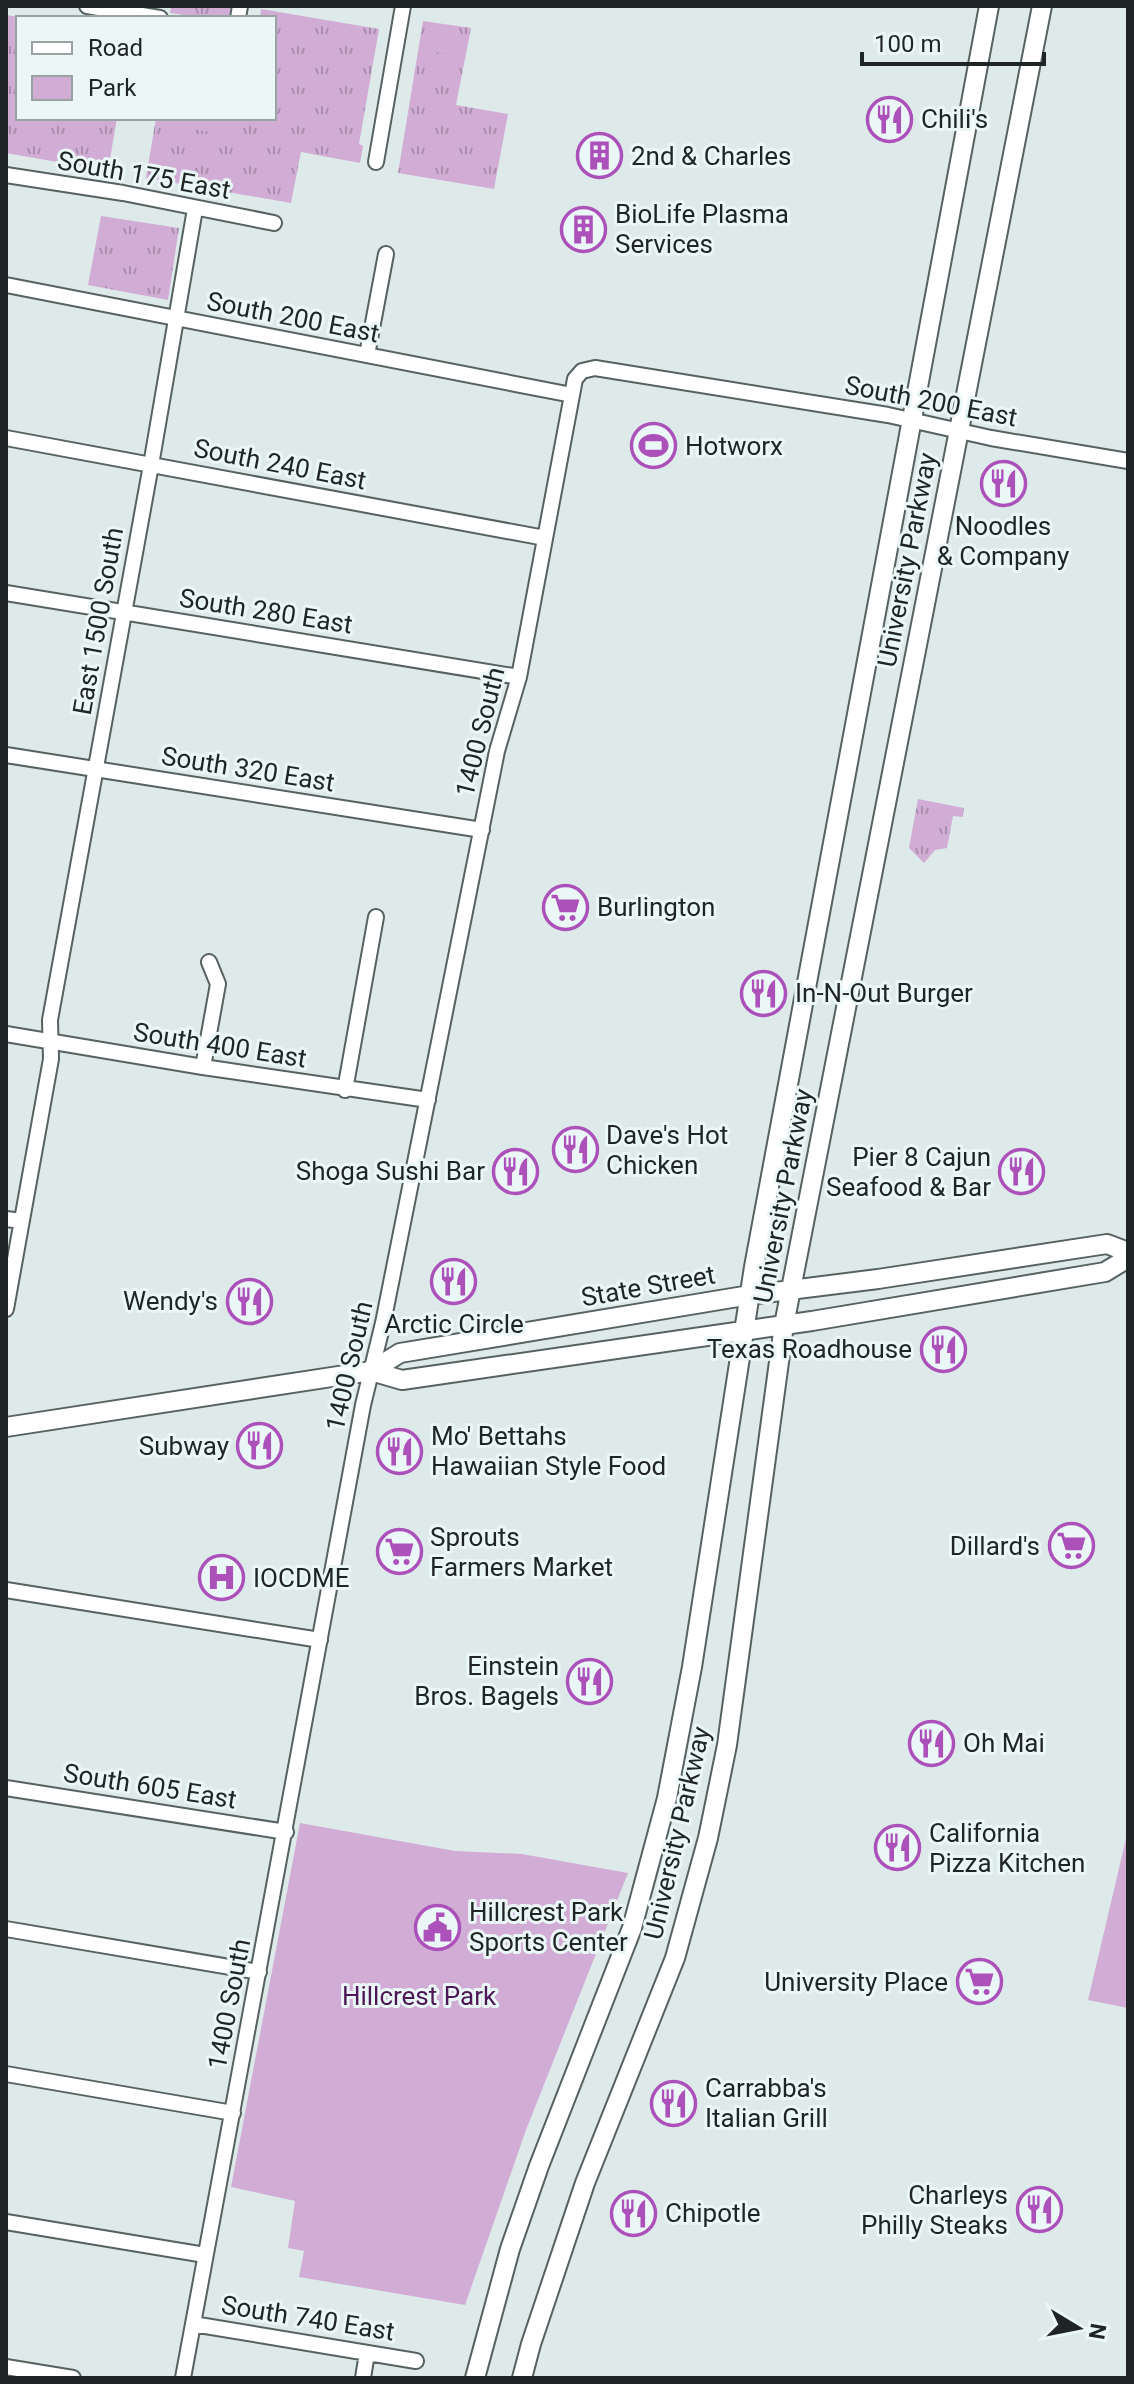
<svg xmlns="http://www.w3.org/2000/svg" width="1134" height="2384" font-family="Roboto,sans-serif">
<defs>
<pattern id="grass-tufts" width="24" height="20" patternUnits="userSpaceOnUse" patternTransform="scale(2)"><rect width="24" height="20" fill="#d1add6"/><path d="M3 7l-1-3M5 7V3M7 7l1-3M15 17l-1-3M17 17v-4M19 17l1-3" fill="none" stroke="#a98dad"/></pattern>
</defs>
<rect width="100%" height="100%" fill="#deeaea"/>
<path fill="url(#grass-tufts)" d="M171 6H231L229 18H205L170 13Z
M261 9 379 29 359 144 363 146 360 163 301 152 291 203 146 178 156 118H274V18H260Z
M6 15 25 18H18V118H117L108 171 6 153Z
M423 21 471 28 456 105 508 114 494 189 398 173Z
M101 216 179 228 168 300 88 285Z
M918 799 964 808 963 817 953 816 947 848 935 850 924 863 909 848Z"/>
<path fill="#d1add6" d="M425 29 465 36 462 57 422 50Z
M193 118H232L228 135 185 128 186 121 192 122Z
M300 1823 455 1851 522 1854 628 1873 526 2130 465 2305 299 2277 304 2251 288 2248 295 2201 231 2187Z
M1128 1830V2008L1088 2000Z"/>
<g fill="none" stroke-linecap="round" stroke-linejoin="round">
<defs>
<path id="minor" d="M87 6 160 18
M238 18 240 6
M376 162 403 6
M6 175 123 193 274 223
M6 285 572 395
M367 355 386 254
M6 438 545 538
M6 593 519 677
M6 755 482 830
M6 1034 203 1067 428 1100
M203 1067 218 984 209 962
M345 1090 376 917
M6 1219 22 1221
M6 1309 51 1059 50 1020 151 465 195 209
M6 1590 320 1640
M6 1788 286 1832
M6 1929 259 1972
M6 2074 233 2113
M6 2222 205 2255
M193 2324 416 2361
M6 2367 73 2378
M183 2378 363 1405 383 1323 497 751 519 677 575 379 582 371 595 368 888 415 991 438 1128 461
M363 2378 367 2353"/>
<path id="major" d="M371 1371 402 1380 812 1321 1105 1272 1128 1258
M6 1427 371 1371 400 1353 750 1295 878 1279 1107 1244 1128 1252
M475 2378 510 2249 539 2166 632 1928 667 1798 692 1667 754 1267 989 6
M522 2378 531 2344 585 2183 675 1958 708 1838 727 1745 784 1325 1042 6"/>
</defs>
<use href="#minor" stroke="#566161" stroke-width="18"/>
<use href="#major" stroke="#566161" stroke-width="22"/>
<use href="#minor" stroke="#fff" stroke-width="14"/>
<use href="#major" stroke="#fff" stroke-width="18"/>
</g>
<defs>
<symbol id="restaurant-ring" viewBox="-11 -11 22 22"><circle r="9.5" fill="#ebf7f7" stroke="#ac50ba" stroke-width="1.5"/><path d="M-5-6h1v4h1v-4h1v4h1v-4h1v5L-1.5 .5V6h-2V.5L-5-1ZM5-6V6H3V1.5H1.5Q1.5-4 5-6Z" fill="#ac50ba"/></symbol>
<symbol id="building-ring" viewBox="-11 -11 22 22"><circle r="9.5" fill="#ebf7f7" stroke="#ac50ba" stroke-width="1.5"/><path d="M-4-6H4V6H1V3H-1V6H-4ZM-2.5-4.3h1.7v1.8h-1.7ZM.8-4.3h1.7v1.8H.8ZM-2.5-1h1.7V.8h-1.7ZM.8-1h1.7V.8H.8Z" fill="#ac50ba"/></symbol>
<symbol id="stadium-ring" viewBox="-11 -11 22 22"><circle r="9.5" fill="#ebf7f7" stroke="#ac50ba" stroke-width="1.5"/><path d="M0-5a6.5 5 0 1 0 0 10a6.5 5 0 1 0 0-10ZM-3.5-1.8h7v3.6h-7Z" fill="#ac50ba"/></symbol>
<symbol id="supermarket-ring" viewBox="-11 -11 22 22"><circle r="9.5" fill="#ebf7f7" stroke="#ac50ba" stroke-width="1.5"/><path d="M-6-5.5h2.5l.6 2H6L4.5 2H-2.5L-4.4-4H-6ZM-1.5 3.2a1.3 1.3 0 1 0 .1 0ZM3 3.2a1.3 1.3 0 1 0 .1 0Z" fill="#ac50ba"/></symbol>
<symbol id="hospital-ring" viewBox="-11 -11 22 22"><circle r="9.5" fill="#ebf7f7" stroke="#ac50ba" stroke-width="1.5"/><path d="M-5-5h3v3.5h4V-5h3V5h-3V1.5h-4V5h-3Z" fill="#ac50ba"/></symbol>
<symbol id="civic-ring" viewBox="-11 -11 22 22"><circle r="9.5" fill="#ebf7f7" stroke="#ac50ba" stroke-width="1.5"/><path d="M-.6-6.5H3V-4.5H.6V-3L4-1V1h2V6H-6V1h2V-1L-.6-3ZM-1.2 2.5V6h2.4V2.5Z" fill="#ac50ba"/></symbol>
</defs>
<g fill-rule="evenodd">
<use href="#restaurant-ring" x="864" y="94" width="51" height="51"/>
<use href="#building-ring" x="574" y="130" width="51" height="51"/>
<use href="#building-ring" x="558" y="204" width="51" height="51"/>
<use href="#stadium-ring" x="628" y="420" width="51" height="51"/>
<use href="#restaurant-ring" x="978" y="458" width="51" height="51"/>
<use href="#supermarket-ring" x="540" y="882" width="51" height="51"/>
<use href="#restaurant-ring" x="738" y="968" width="51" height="51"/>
<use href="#restaurant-ring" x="550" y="1124" width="51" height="51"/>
<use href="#restaurant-ring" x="490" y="1146" width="51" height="51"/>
<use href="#restaurant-ring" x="996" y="1146" width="51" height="51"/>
<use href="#restaurant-ring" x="428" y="1256" width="51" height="51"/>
<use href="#restaurant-ring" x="224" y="1276" width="51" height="51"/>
<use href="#restaurant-ring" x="918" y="1324" width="51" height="51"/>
<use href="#restaurant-ring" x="234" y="1420" width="51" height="51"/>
<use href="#restaurant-ring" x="374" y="1426" width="51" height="51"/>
<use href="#supermarket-ring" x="1046" y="1520" width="51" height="51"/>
<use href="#supermarket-ring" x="374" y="1526" width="51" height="51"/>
<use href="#hospital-ring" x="196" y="1552" width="51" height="51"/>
<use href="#restaurant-ring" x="564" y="1656" width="51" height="51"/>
<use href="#restaurant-ring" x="906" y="1718" width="51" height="51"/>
<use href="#restaurant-ring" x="872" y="1822" width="51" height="51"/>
<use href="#civic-ring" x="412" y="1902" width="51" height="51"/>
<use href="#supermarket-ring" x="954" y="1956" width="51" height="51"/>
<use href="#restaurant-ring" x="648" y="2078" width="51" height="51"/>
<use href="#restaurant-ring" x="1014" y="2184" width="51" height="51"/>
<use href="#restaurant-ring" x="608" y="2188" width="51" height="51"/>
</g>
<g text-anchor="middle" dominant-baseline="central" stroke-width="6" stroke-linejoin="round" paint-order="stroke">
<g font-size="26" fill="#1f2424" stroke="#ebf7f7" text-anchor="start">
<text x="921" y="119">Chili's</text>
<text x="631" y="156">2nd &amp; Charles</text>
<text x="615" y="214">BioLife Plasma<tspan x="615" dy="30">Services</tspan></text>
<text x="685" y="446">Hotworx</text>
<text x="1003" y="526" text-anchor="middle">Noodles<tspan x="1003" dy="30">&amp; Company</tspan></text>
<text x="597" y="907">Burlington</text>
<text x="795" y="993">In-N-Out Burger</text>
<text x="606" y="1135">Dave's Hot<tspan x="606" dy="30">Chicken</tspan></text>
<text x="991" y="1157" text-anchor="end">Pier 8 Cajun<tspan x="991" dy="30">Seafood &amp; Bar</tspan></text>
<text x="485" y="1171" text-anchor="end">Shoga Sushi Bar</text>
<text x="218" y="1301" text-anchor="end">Wendy's</text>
<text x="454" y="1324" text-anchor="middle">Arctic Circle</text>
<text x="912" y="1349" text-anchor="end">Texas Roadhouse</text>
<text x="431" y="1436">Mo' Bettahs<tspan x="431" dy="30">Hawaiian Style Food</tspan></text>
<text x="229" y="1446" text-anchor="end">Subway</text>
<text x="430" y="1537">Sprouts<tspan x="430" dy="30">Farmers Market</tspan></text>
<text x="1040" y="1546" text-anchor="end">Dillard's</text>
<text x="253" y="1578">IOCDME</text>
<text x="559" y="1666" text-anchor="end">Einstein<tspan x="559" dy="30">Bros. Bagels</tspan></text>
<text x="963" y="1743">Oh Mai</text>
<text x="929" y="1833">California<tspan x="929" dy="30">Pizza Kitchen</tspan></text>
<text x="469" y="1912">Hillcrest Park<tspan x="469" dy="30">Sports Center</tspan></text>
<text x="948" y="1982" text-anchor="end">University Place</text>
<text x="705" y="2088">Carrabba's<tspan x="705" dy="30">Italian Grill</tspan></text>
<text x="1008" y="2195" text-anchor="end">Charleys<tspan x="1008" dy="30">Philly Steaks</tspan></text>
<text x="665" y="2213">Chipotle</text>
</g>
<g font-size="26" fill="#1f2424" stroke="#ebf7f7">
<text transform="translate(144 175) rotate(10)">South 175 East</text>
<text transform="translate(293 317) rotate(11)">South 200 East</text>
<text transform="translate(931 401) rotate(11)">South 200 East</text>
<text transform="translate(280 464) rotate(11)">South 240 East</text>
<text transform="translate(907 560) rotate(-79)">University Parkway</text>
<text transform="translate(266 611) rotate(9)">South 280 East</text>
<text transform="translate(98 621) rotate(-80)">East 1500 South</text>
<text transform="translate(480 732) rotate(-76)">1400 South</text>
<text transform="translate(248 769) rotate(9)">South 320 East</text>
<text transform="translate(220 1045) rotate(9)">South 400 East</text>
<text transform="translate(783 1196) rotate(-79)">University Parkway</text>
<text transform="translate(648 1286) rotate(-10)">State Street</text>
<text transform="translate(349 1366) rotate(-77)">1400 South</text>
<text transform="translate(150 1786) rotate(9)">South 605 East</text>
<text transform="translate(677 1833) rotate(-77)">University Parkway</text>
<text transform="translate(229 2004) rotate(-79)">1400 South</text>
<text transform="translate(308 2318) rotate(9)">South 740 East</text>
</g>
<g font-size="26" fill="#4d1756" stroke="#ebf7f7">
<text x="419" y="1996">Hillcrest Park</text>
</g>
</g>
<rect width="1134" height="2384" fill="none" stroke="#1f2424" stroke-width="16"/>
<rect x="16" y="16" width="260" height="104" fill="#ebf7f7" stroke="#99a3a3" stroke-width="2"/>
<rect x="32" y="42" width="40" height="12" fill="#ffffff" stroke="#99a3a3" stroke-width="2"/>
<text x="88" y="56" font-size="24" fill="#1f2424">Road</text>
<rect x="32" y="76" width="40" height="24" fill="#d1add6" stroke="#99a3a3" stroke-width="2"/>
<text x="88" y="96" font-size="24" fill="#1f2424">Park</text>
<g transform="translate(1078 2328) rotate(100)" stroke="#ebf7f7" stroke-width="6" paint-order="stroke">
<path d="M0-6L14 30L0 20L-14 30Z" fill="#1f2424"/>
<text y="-12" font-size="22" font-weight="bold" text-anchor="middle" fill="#1f2424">N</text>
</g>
<path d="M862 52v12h182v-12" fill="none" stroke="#1f2424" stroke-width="4"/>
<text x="874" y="52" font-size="24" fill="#1f2424" stroke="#ebf7f7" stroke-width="6" paint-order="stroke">100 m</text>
</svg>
